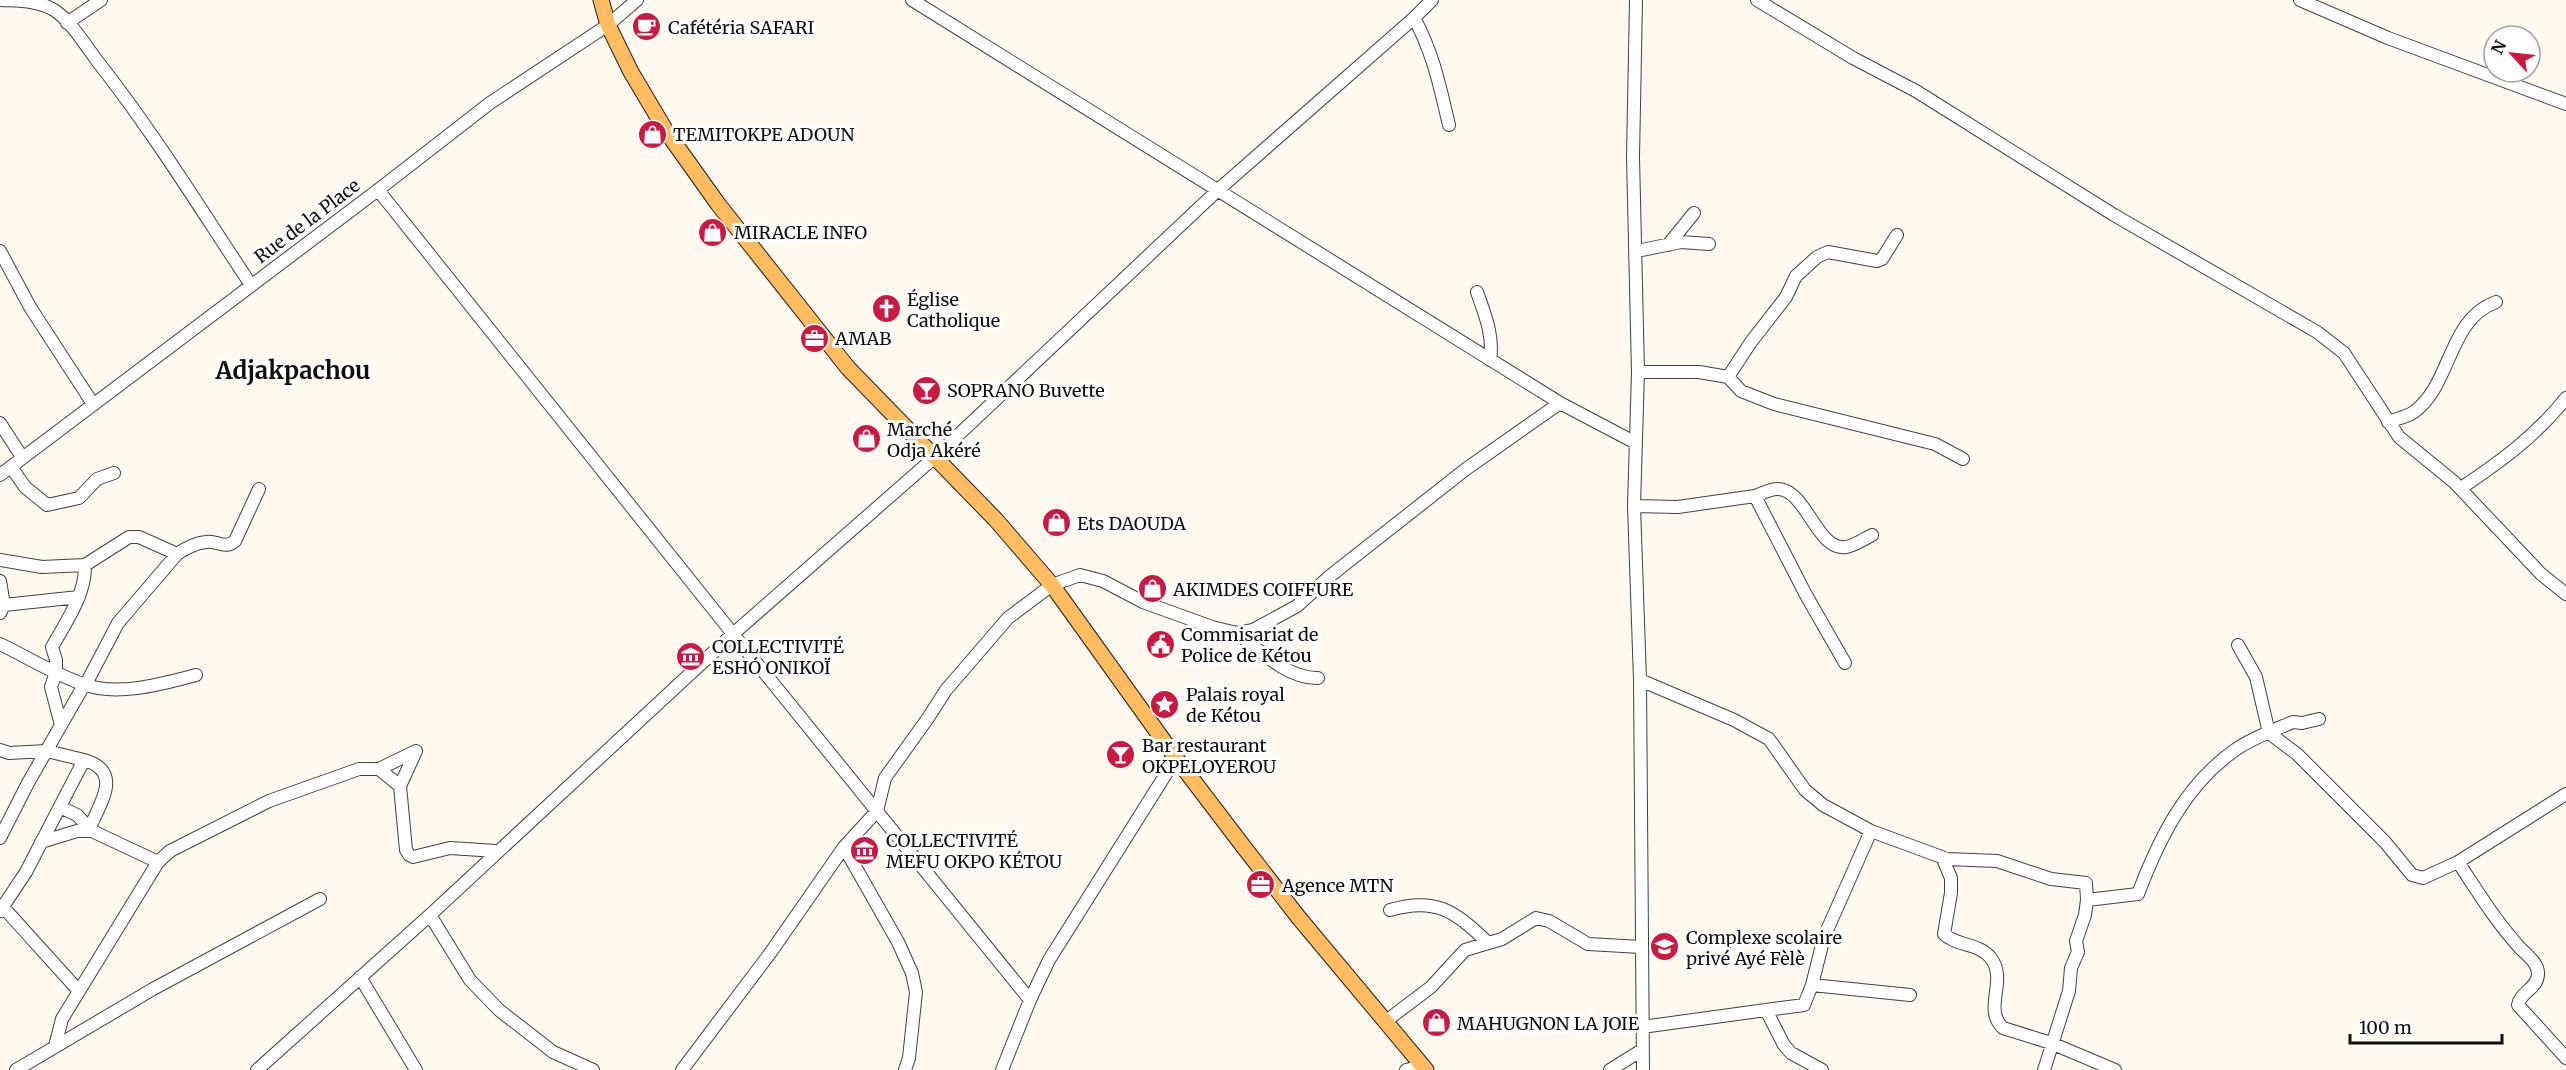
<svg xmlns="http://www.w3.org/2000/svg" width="2566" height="1070" font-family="Merriweather,serif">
<rect width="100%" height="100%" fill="#fff9f0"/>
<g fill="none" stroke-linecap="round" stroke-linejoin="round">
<defs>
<path id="minor" d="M0 0C18 1 38 0 54 10 71 21 85 45 98 62 154 133 201 210 251 285
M912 0 1560 403 1634 442
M1636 0 1633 157 1638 372 1634 506 1640 680 1643 1070
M1757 0 1853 58 1916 91 2114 215 2317 332 2344 353 2399 437 2454 482 2541 574 2566 594
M2300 0 2388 38 2566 104
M1414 18C1433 52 1440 87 1449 125
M67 23 101 0
M378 190 733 634 1030 1000
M1668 245 1694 213
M0 251 30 307 93 404
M1637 251 1681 242 1709 244
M1477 292C1485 315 1494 336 1490 360
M1638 372H1699L1728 377 1741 391 1774 404 1935 444 1963 459
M1728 377 1751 342 1786 297 1796 276 1817 257 1828 252 1877 261 1882 259 1897 235
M2388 422C2396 419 2407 417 2414 412 2452 384 2448 319 2496 302
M0 423 22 457
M11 467 25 487 47 505 79 498 97 479 114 473
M0 475 378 190 490 103 608 25 637 0
M2461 488C2500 462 2537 435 2566 398
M1755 496C1761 494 1770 489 1777 489 1806 488 1817 552 1846 547 1854 546 1864 539 1872 535
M1634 506 1678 507 1755 496 1806 595 1845 663
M0 560 42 567 85 565 129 537H139L177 554C186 548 195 543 206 542 217 540 224 550 235 541L259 489
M0 581 4 605
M0 613 4 605 79 597
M1237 633C1259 650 1288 679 1318 678
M0 644C27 657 54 674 83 684 117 697 162 684 196 675
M2238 645 2256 677 2269 733 2297 754 2385 842 2412 875 2423 878 2458 862C2478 892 2496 922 2521 949 2528 956 2539 964 2538 975 2537 989 2520 992 2518 1005L2566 1058
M1640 680 1734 720 1769 739 1805 790 1823 805 1871 831 1824 937 1812 985
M87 682 118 623 177 554
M61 725 51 687 56 672V660L52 647C66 622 86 594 85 565
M0 750 9 753 47 751 84 760 26 872 0 911
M84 760C123 771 101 802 90 827
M379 769 416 751
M400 786 416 751
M60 807 77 815 92 831
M1871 831 1947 859 1997 861 2051 879 2086 883 2087 900
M0 838 28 783 84 685
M41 842 77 831H92L158 862
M844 847 898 942 912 973 916 992 909 1058 905 1070
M1942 857 1951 878V893L1944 934C1956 946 1978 943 1990 957 2009 980 1982 1008 2003 1028L2051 1043 2115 1070
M2458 862 2566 794
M3 907 78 990
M1390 910C1434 897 1455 910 1487 942
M430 915 470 980 499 1010 553 1052 593 1070
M360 977 416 1070
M1766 1010 1804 1005 1812 985 1910 995
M1386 1021 1431 987 1465 950 1502 939 1536 918 1549 921 1588 944 1641 947
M1642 1027 1766 1010 1784 1045 1791 1053 1822 1070
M55 1046 62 1019 158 862 170 851 269 801 359 769H379L400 786 406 850 409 855 413 857 450 848 496 851
M16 1070 153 989 320 899
M257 1070 430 915 733 634 936 456 1218 190 1414 18 1432 0
M682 1070 771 952 844 847 877 811 885 778 928 718 946 690 1008 618 1052 585 1080 575 1103 581 1143 602 1212 627 1237 633 1253 630 1297 606 1330 576 1466 469 1560 403
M1002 1070 1030 1000 1049 960 1176 758
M1406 1070 1422 1066
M1610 1070 1642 1050
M2044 1070 2069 991 2071 968 2078 952 2076 941 2085 915 2087 900 2138 894C2159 839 2185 785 2235 750 2252 738 2274 730 2293 722L2302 723 2319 719"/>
<path id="major" d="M601 0 608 25 631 72 666 131 718 204 848 368 996 520 1052 585 1176 758 1243 846 1299 918 1426 1070"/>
</defs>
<use href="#minor" stroke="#414141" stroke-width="14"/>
<use href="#major" stroke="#1f1f1f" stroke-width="17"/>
<use href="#minor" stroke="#fff" stroke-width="12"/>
<use href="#major" stroke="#ffbc60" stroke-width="15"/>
</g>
<defs>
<symbol id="cafe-disc" viewBox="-11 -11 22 22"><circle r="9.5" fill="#cb1a42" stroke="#fff"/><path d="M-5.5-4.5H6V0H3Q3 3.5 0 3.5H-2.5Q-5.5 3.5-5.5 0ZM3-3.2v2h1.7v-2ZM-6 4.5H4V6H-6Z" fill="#fff"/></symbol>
<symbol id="shop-disc" viewBox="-11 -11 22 22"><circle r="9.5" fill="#cb1a42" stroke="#fff"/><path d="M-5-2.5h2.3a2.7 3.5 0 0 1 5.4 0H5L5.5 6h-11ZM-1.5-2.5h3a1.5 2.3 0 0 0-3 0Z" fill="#fff"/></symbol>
<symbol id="church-disc" viewBox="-11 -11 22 22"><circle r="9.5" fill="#cb1a42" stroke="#fff"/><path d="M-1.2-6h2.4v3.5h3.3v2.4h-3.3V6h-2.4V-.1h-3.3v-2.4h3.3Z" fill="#fff"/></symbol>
<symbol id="office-disc" viewBox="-11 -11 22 22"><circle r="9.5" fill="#cb1a42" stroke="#fff"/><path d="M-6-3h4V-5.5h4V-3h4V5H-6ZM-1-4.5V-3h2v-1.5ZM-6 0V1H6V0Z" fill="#fff"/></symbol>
<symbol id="bar-disc" viewBox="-11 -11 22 22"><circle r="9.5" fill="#cb1a42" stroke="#fff"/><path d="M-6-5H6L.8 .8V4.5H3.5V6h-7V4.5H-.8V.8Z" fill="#fff"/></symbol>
<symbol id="civic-disc" viewBox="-11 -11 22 22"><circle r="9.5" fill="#cb1a42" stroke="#fff"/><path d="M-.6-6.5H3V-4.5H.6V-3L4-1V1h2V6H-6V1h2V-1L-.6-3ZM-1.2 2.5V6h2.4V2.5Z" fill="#fff"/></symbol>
<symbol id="museum-disc" viewBox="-11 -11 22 22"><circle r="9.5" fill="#cb1a42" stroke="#fff"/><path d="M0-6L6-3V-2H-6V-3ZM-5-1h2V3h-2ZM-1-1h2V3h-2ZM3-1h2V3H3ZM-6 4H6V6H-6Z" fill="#fff"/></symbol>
<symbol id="sight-disc" viewBox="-11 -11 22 22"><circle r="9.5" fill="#cb1a42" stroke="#fff"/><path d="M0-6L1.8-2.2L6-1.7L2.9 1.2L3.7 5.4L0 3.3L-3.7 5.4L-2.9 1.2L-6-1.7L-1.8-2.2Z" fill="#fff"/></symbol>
<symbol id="school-disc" viewBox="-11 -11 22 22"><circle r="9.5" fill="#cb1a42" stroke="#fff"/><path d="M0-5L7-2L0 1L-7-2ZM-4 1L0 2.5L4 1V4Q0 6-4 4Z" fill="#fff"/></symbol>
</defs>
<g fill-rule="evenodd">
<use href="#cafe-disc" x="630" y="10" width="33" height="33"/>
<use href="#shop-disc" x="636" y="118" width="33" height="33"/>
<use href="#shop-disc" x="696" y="216" width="33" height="33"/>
<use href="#church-disc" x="870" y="292" width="33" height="33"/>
<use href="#office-disc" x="798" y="322" width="33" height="33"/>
<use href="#bar-disc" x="910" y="374" width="33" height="33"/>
<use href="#shop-disc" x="850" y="422" width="33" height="33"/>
<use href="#shop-disc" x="1040" y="506" width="33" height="33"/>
<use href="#shop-disc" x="1136" y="572" width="33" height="33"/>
<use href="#civic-disc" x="1144" y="628" width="33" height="33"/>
<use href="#museum-disc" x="674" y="640" width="33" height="33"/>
<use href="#sight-disc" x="1148" y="688" width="33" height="33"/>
<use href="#bar-disc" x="1104" y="738" width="33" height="33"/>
<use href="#museum-disc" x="848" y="834" width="33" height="33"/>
<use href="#office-disc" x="1244" y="868" width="33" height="33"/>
<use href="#school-disc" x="1648" y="930" width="33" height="33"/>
<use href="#shop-disc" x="1420" y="1006" width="33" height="33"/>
</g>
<g text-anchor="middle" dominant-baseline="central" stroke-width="6" stroke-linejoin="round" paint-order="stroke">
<g font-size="18" fill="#0e0e0e" stroke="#fff" text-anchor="start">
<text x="668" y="27">Cafétéria SAFARI</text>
<text x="673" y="134">TEMITOKPE ADOUN</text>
<text x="734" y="232">MIRACLE INFO</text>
<text x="907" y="299">Église<tspan x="907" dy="21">Catholique</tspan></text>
<text x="835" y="338">AMAB</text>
<text x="947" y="390">SOPRANO Buvette</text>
<text x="887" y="429">Marché<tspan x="887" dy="21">Odja Akéré</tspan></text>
<text x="1077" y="523">Ets DAOUDA</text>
<text x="1173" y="589">AKIMDES COIFFURE</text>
<text x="1181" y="634">Commisariat de<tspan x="1181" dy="21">Police de Kétou</tspan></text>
<text x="712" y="646">COLLECTIVITÉ<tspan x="712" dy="21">ESHÓ ONIKOÏ</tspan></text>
<text x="1186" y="694">Palais royal<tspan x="1186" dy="21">de Kétou</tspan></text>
<text x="1142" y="745">Bar restaurant<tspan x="1142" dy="21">OKPELOYEROU</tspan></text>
<text x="886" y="840">COLLECTIVITÉ<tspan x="886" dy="21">MEFU OKPO KÉTOU</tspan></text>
<text x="1282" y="885">Agence MTN</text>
<text x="1686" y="937">Complexe scolaire<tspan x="1686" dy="21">privé Ayé Fèlè</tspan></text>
<text x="1457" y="1023">MAHUGNON LA JOIE</text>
</g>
<g font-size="18" fill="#0e0e0e" stroke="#fff">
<text transform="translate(307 221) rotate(-37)">Rue de la Place</text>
</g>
<g font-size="24" font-weight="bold" fill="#0e0e0e" stroke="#fff">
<text x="293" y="370">Adjakpachou</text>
</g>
</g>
<g transform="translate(2512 54) rotate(297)"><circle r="28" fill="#ffffff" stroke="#9f9f9f" stroke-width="1.5"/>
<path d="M0-4.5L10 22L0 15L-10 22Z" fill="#cb1a42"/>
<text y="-9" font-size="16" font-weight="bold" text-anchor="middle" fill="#0e0e0e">N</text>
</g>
<path d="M2350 1034v9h152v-9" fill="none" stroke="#0e0e0e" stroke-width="3"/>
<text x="2359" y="1034" font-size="18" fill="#0e0e0e" stroke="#ffffff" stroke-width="4.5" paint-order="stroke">100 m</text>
</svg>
